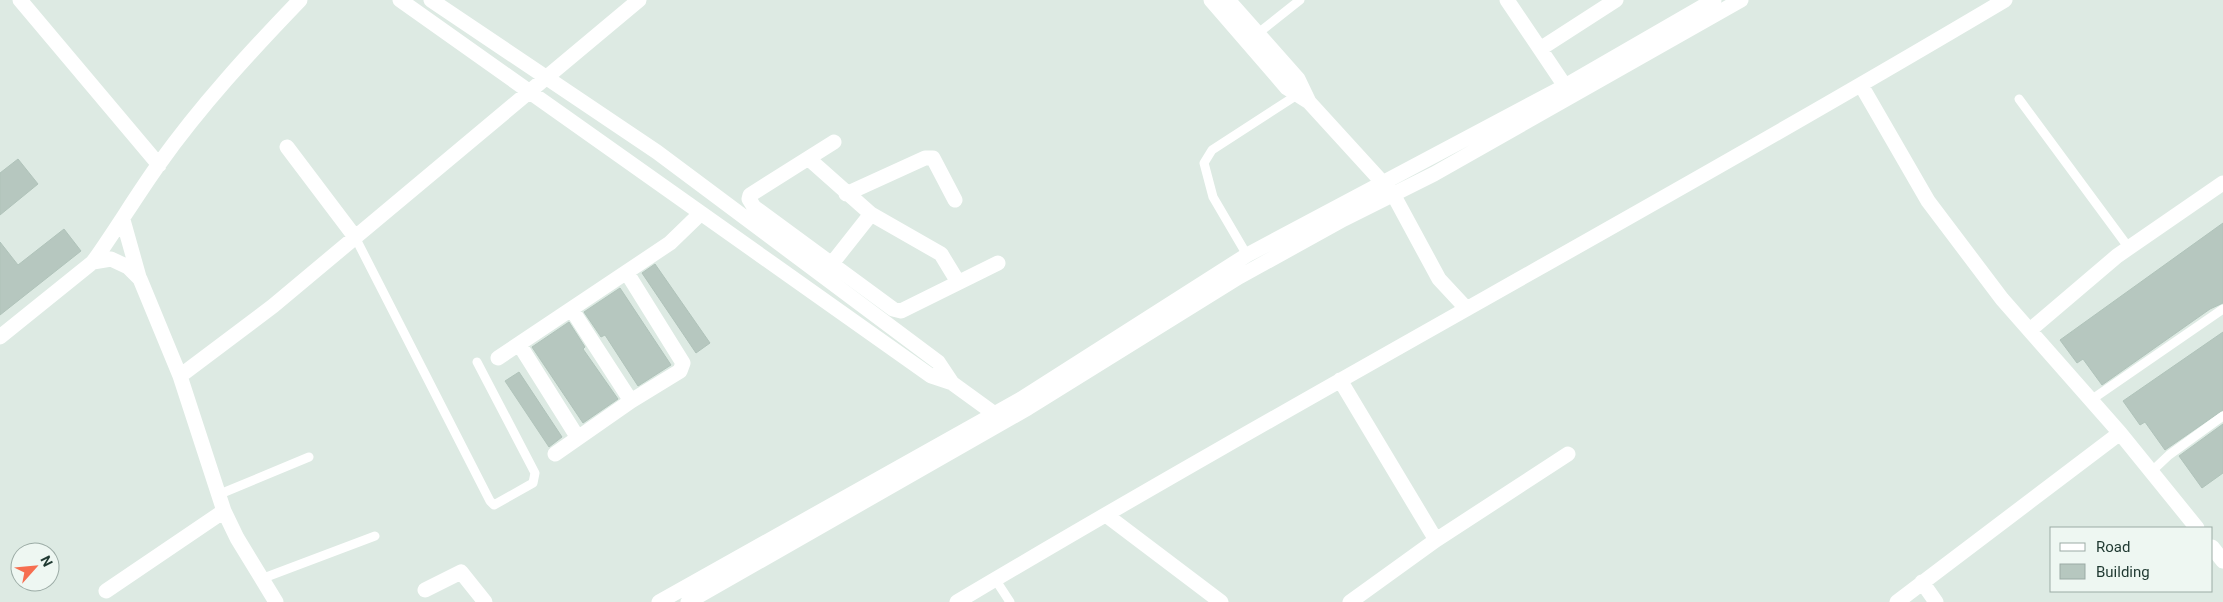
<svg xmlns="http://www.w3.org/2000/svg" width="2223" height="602" font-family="Roboto,sans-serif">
<rect width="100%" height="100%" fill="#ddeae3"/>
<path fill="#b6c7bf" stroke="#b0c3ba" d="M18 159 38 184 0 215V173Z
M2223 223V303L2210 309 2102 385 2083 359 2077 363 2060 340Z
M64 229 81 251 0 315V242L18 265Z
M655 264 710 343 696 353 642 273Z
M620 288 671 365 638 386 605 335 601 337 584 312Z
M569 322 585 347 583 349 618 399 583 423 532 347Z
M2223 332V410L2165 450 2145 422 2140 425 2123 401Z
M519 372 562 437 549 447 505 381Z
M2223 424V473L2202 488 2179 456Z"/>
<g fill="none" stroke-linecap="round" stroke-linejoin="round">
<path stroke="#fff" stroke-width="9" d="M1257 34 1300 0
M2019 99 2129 248
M355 237 490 501 494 505 533 483 535 473 477 362
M1247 255 1213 197 1204 163 1212 150 1297 95
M2091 400 2223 309
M2152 471 2169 455 2223 416
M220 494 309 457
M261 579 375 536
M995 579 1010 602"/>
<path stroke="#fff" stroke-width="15" d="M20 0 159 165
M400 0 931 376 952 383 1003 420
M431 0 657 152 938 362 952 383
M1211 0 1287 88 1309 102
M1228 0 1298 79 1309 102 1393 194 1439 279 1466 308
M1507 0 1565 86
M1540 49 1616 0
M1861 85 1928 201 2002 299 2120 433 2197 528
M834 142 750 195 749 199 754 207 893 309 901 311 998 263
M287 147 355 237
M809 159 871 214 941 254 958 282
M846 194 925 158H933L955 200
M123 220 139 277
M93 262C116 230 136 196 159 164 201 105 250 52 300 0
M826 271 871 214
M572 310 631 401
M2030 330 2117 256 2223 183
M0 337 93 262 111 259 128 267 140 279 180 376 224 511 237 538 276 602
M519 344 578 438
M498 358 670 243 701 213
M180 376 273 306 639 0
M1340 380 1436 540
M555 454 631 401 680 371 683 363 627 273
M1106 515 1221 602
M2212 547 2223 561
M1922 582 1936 602
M425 590 461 572 485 602
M106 591 224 511
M957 602C1303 396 1658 206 2005 0
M1350 602 1436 540 1568 454
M1897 602 2120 433"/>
<path stroke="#fff" stroke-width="15" d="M659 602 1021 399 1247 255 1565 86 1714 0
M688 602 1028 408 1239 277 1344 219 1434 174 1741 0"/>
</g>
<rect x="2050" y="527" width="162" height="65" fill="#eef7f2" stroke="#9baba5"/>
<rect x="2060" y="543" width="25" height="8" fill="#ffffff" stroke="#9baba5"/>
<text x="2096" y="552" font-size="15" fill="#1f3931">Road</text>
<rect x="2060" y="564" width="25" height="15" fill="#b6c7bf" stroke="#9baba5"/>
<text x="2096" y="577" font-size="15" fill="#1f3931">Building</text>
<g transform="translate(35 567) rotate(63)"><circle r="24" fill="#eef7f2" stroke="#9baba5"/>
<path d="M0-4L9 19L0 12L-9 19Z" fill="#f66e50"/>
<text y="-8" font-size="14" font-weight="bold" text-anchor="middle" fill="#1f3931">N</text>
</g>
</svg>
